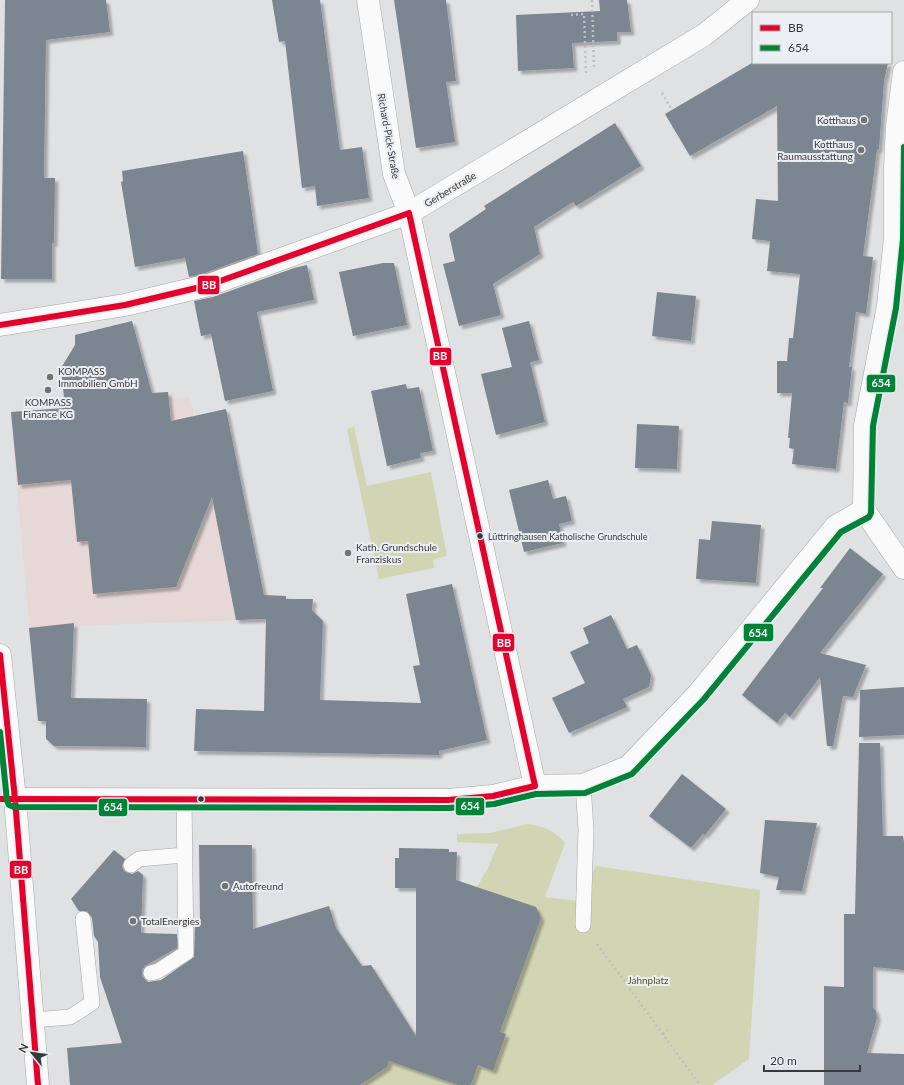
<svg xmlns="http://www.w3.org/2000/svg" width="904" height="1085" font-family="Lato,sans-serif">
<defs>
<filter id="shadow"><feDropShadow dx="3.5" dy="3.5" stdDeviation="1" flood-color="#0004"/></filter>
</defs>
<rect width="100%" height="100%" fill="#dfe1e3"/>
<path fill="#e5d8d6" d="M190 397 199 444 232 439 268 619 72 626 30 630 10 412Z"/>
<path fill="#d2d5b3" d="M354 427 367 486 431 472 447 556 433 560 434 568 379 579 347 429Z
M528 824C544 826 555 831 565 843L545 897 579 901 596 866 760 890 749 1059 712 1085H293L385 1022 425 1036 477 887 488 868 498 844 457 842V834L490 833Z"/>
<path fill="#7b8690" filter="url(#shadow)" d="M5 0H106L110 32 46 40 44 178H55L54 243H52V279H1Z
M272 0H320L340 150 362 147 369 198 317 206 315 186 302 188 285 41 279 42Z
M394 0H446L456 81 446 82 455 142 416 148Z
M599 0H627L631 32H617V41L572 43 574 68 518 71 516 15 600 11Z
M752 63H888L884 81 879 149 877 150 863 256 873 257 866 314 856 312 849 367H852L848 403 844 402 836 469 792 464 794 449 789 448 790 438H788L792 393H777V361H787L789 338H793L800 274 767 271 770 241 752 239 756 199 778 201 777 106 690 156 665 114Z
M615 123 641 166 576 206 573 202 534 227 540 254 493 284 501 315 459 326 443 264 455 261 449 234 486 209 484 206Z
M243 151 258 254 205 273 189 277 185 258 135 267 121 182 123 181 122 171Z
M383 263H394L407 325 353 336 339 272Z
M307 265 314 300 257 312 273 391 225 401 211 334 201 336 194 301 213 297 294 268Z
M657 292 696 296 691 341 652 336Z
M132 321 152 393 168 392 171 421 226 409 264 595 286 596V599H313L312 610 323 621 320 700 421 703 413 666 420 665 406 594 452 584 487 740 439 751V755L194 751 196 709 264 711 266 619 236 620 212 497 176 587 93 594 88 541 77 542 71 480 18 485 11 412 65 408 61 368 75 345V335Z
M529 321 539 360 528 363 530 362 545 422 496 435 481 374 512 367 502 328Z
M406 384 407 389 419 387 433 451 420 453 421 458 387 466 371 391Z
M637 424 679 426 677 469 635 468Z
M548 480 553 499 566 496 572 521 559 524 563 543 524 552 509 490Z
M712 521 761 525 756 583 696 579 699 539 710 540Z
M850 548 883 574 820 653 866 665 853 697 843 696 833 746H827L820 677 790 717 785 713 777 723 742 695 823 588H820Z
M611 615 627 649 637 645 651 675 649 687 623 699 627 707 569 733 552 698 585 683 570 652 589 643 583 628Z
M74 623 71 698 147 699 146 747 54 746 46 739V721H38L29 628Z
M904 687V735L859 737 860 690Z
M859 743H880L883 836H903L904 842V970L873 967V1007L876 1011 877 1018 867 1053 904 1054V1085H824V986L844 987V914H855Z
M682 774 726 809 705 835 703 834 691 848 649 816Z
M765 820 817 823 802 891 776 890 779 877 760 873Z
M199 845H252L253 929 329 906 336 928 362 966 371 965 416 1036V888H395V858H399V848L449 849V852H457L456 880 536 907 541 918 500 1032 506 1034 493 1071 478 1065 471 1085H458L389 1061 387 1067 360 1085H70L67 1048 122 1043 100 977 98 942 94 936 92 918 87 911H79L71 899 114 850 125 859 122 866 124 871 132 874 138 871 143 875 141 933 177 934V948L145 966 142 970V976L148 982 161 980 194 957 195 920 200 925Z"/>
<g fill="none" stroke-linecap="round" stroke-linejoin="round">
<defs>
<path id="lane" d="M131 865 139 859 184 855
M583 925 586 829 583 785
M151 973 158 971 186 953 184 799
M33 1020 70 1017 92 1003 83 919"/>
<path id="street" d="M368 0 394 174 409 213 535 786
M904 72 897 126 895 167V238L888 306 865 425 864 510 904 568
M0 325 125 305 209 285 409 213 704 35 748 0
M15 799 448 800 493 796 535 786 583 785 628 767 698 694 836 526 864 510"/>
<path id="secondary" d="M0 655 15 799 38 1085"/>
</defs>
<use href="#lane" stroke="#a5a6a8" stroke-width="16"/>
<use href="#street" stroke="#a5a6a8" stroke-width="23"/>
<use href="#secondary" stroke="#a5a6a8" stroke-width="23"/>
<path stroke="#bfc0c1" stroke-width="2.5" stroke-dasharray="2 3" stroke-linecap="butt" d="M592 0 594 69
M571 15 584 14 586 73
M662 93 672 110
M597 944 700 1085
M663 1034 668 1030"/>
<use href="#lane" stroke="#fafafb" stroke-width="15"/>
<use href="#street" stroke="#fafafb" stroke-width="22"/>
<use href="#secondary" stroke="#fafafb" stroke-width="22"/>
<defs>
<path id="bus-1" d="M409 213 535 786
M0 325 125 305 209 285 409 213
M0 655 15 799 38 1085
M0 799 448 800 493 796 535 786"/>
<path id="bus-2" d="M0 732 7 801 9 805 14 807 449 808 494 804 536 794 585 793 632 774 704 699 841 532 869 517 871 513 873 426 896 308 903 239 904 147"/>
</defs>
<use href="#bus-1" stroke="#ebeef2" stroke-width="9"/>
<use href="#bus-2" stroke="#ebeef2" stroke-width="9"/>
<use href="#bus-1" stroke="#e4002b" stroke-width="6"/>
<use href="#bus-2" stroke="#008237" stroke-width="6"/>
</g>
<g fill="#717374" stroke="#ebeef2" stroke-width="1.5">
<circle cx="864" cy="120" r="4"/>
<circle cx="861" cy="150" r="4"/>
<circle cx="50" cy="377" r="4"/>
<circle cx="48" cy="390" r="4"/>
<circle cx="348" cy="553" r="4"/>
<circle cx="225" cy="886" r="4"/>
<circle cx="133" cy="921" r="4"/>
</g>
<g fill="#363839" stroke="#ebeef2" stroke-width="1.5">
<circle cx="480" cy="536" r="3.5"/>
<circle cx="201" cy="799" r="3.5"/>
</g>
<g text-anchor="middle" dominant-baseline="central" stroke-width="4" stroke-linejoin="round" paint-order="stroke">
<g font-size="9" fill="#363839" stroke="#ebeef2" text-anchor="start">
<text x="488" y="536">Lüttringhausen Katholische Grundschule</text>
</g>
<g font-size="10" fill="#363839" stroke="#ebeef2" text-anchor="start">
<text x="856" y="120" text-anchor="end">Kotthaus</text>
<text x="853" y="144" text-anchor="end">Kotthaus<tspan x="853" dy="12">Raumausstattung</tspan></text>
<text x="58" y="371">KOMPASS<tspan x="58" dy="12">Immobilien GmbH</tspan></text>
<text x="48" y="402" text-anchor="middle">KOMPASS<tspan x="48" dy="12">Finance KG</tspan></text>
<text x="356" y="547">Kath. Grundschule<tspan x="356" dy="12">Franziskus</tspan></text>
<text x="233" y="886">Autofreund</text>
<text x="141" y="921">TotalEnergies</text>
</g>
<g font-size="10" fill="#363839" stroke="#ebeef2">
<text transform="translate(389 136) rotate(80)">Richard-Pick-Straße</text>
<text transform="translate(450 189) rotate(-31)">Gerberstraße</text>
</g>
<g font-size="10" fill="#54561d" stroke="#ebeef2">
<text x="648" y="980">Jahnplatz</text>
</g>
</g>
<g stroke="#ebeef2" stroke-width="1.5">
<rect x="197" y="275" width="23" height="20" rx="4" fill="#e4002b"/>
<rect x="429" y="347" width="23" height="19" rx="4" fill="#e4002b"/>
<rect x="866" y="374" width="30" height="19" rx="4" fill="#008237"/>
<rect x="743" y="623" width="31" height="19" rx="4" fill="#008237"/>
<rect x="492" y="633" width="23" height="19" rx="4" fill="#e4002b"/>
<rect x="455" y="797" width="30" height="19" rx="4" fill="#008237"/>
<rect x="98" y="798" width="30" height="19" rx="4" fill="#008237"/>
<rect x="9" y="860" width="23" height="19" rx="4" fill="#e4002b"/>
</g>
<g font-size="11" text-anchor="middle" font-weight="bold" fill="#fff">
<text x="209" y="289">BB</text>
<text x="440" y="360">BB</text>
<text x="881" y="387">654</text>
<text x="758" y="637">654</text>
<text x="504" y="647">BB</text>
<text x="470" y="810">654</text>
<text x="113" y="811">654</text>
<text x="21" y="874">BB</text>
</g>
<rect x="752" y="12" width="140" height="52" fill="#ebeef2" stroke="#a3a5a8"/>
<rect x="760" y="25" width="20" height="6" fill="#e4002b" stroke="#a3a5a8"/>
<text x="788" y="32" font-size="12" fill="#363839">BB</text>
<rect x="760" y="45" width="20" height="6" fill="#008237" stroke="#a3a5a8"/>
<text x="788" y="52" font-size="12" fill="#363839">654</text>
<g transform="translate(32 1053) rotate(299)" stroke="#ebeef2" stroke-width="3" paint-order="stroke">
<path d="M0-3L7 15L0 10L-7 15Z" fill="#363839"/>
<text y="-6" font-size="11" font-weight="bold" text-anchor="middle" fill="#363839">N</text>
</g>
<path d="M764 1065v6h96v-6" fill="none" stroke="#363839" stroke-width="2"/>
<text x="770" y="1065" font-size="12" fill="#363839" stroke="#ebeef2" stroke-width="3" paint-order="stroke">20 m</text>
</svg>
